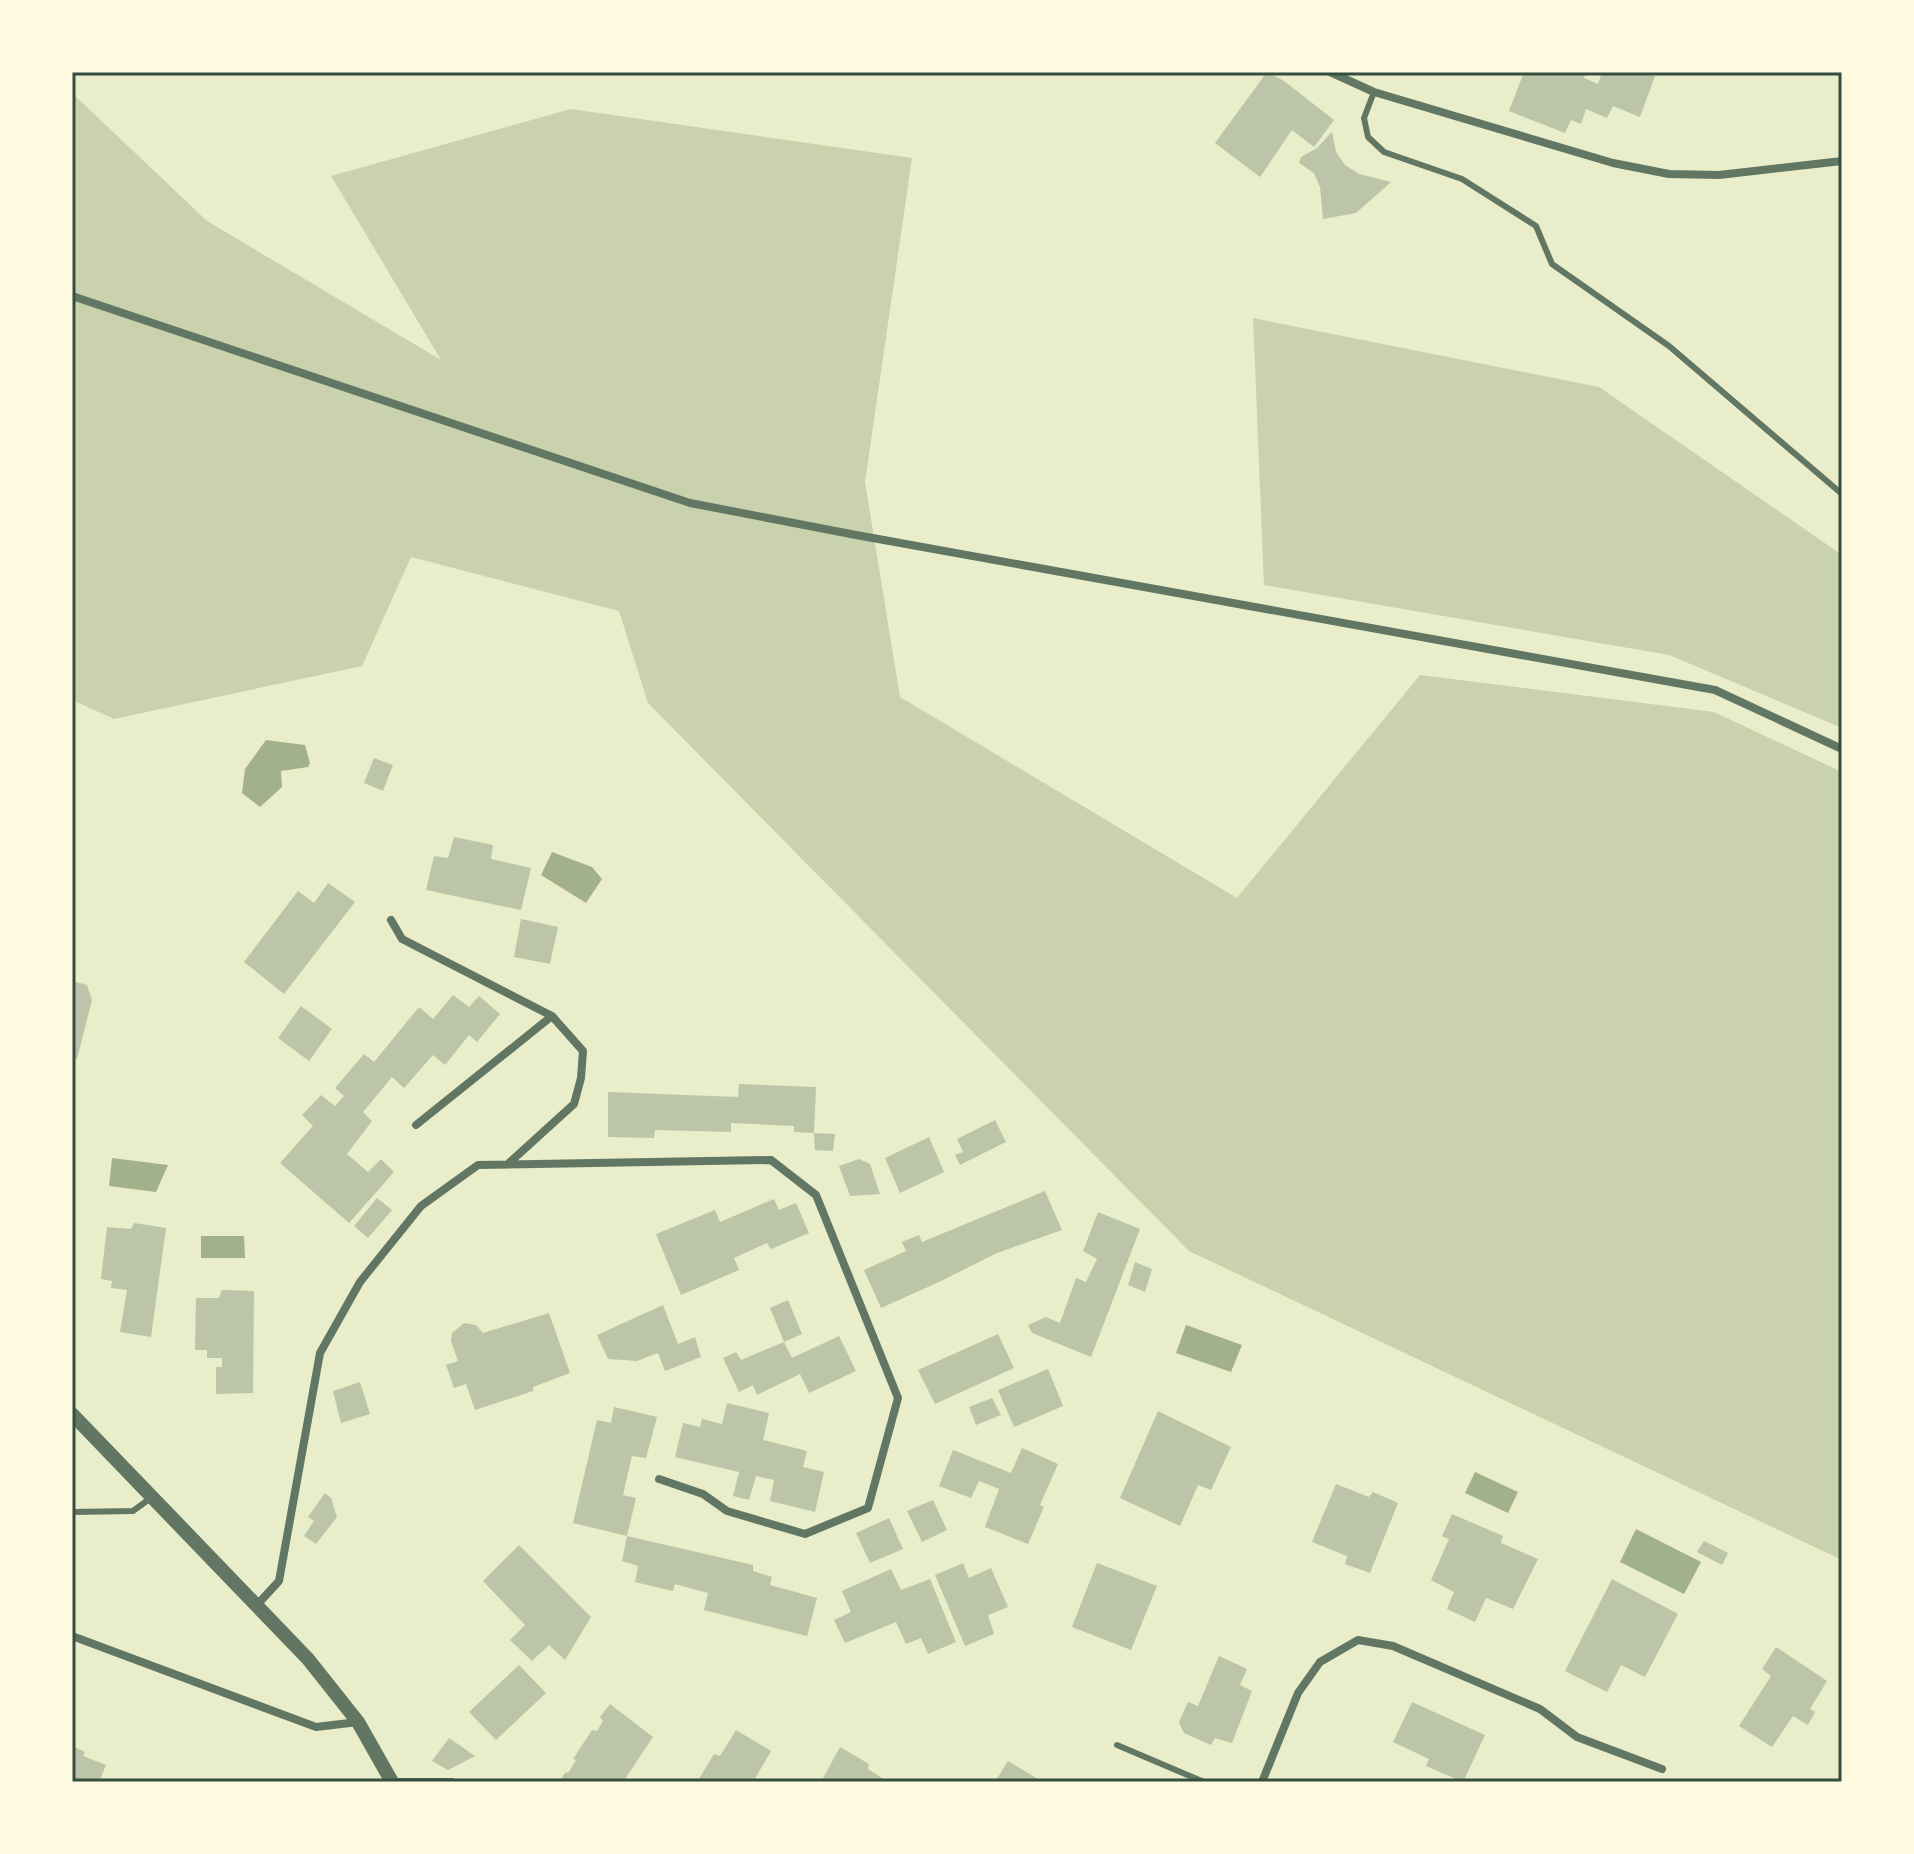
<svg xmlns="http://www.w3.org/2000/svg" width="1914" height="1854" font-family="Figtree,sans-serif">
<rect width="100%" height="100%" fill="#e9edc9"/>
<path fill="#cad2ad" d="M72 93 207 221 441 360 331 176 571 109 912 158 865 482 900 697 1237 898 1420 675 1714 712 1842 772V1560L1189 1251 648 703 619 611 411 557 362 666 114 719 72 700Z
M1253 318 1599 387 1842 555V728L1669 655 1264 585Z"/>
<path fill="#a3b18a" d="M266 740 305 745 310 763 308 767 281 771 282 787 260 807 242 793 245 769Z
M552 852 592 867 602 879 586 903 541 875Z
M112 1158 168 1165 156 1192 109 1186Z
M201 1236H244L245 1258H201Z
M1186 1325 1242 1345 1231 1372 1176 1353Z
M1475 1472 1518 1492 1508 1513 1465 1493Z
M1636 1529 1701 1562 1684 1594 1620 1562Z"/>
<path fill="#bcc5a7" d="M1267 72 1284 81 1334 120 1314 147 1292 130 1260 177 1215 143Z
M1524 72H1586L1584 78 1598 84 1602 72H1632L1655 76 1640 117 1613 106 1607 118 1586 109 1581 124 1571 120 1565 133 1509 111Z
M1332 132 1336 152 1345 165 1359 174 1391 182 1356 213 1323 219 1320 187 1314 173 1299 163 1301 157 1317 148Z
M374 758 393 765 383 791 364 783Z
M454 837 493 845 491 859 531 868 521 910 426 890 434 856 448 858Z
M328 883 355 902 284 994 244 962 298 891 314 903Z
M521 919 558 927 550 964 514 957Z
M72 981 87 985 92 1000 77 1059 72 1058Z
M453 995 469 1007 479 996 500 1014 477 1042 469 1035 445 1065 433 1055 404 1088 392 1077 363 1112 372 1121 347 1154 368 1172 381 1159 394 1172 349 1223 280 1163 313 1126 302 1115 321 1095 335 1106 344 1096 335 1088 364 1054 374 1062 419 1007 433 1019Z
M301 1006 332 1029 309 1061 278 1038Z
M739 1084 816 1087 814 1133 794 1132V1126L731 1123V1132L655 1130 654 1138 608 1137V1092L738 1097Z
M995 1120 1006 1142 960 1165 955 1155 963 1152 957 1139Z
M814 1133 835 1134 833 1151 815 1150Z
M929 1137 944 1172 900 1193 885 1158Z
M859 1159 870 1164 880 1194 850 1196 839 1166Z
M1045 1191 1062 1230 997 1253 939 1282 881 1308 864 1270 906 1251 902 1242 919 1235 922 1242Z
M377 1198 392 1210 368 1238 354 1226Z
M774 1199 779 1210 796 1203 809 1233 771 1249 767 1243 734 1258 739 1270 681 1295 656 1234 715 1210 720 1222Z
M1098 1212 1140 1229 1091 1357 1032 1333 1028 1325 1046 1317 1060 1323 1076 1278 1086 1282 1097 1259 1083 1251Z
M134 1223 166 1228 151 1337 120 1332 127 1290 111 1288 112 1281 101 1279 107 1227 131 1229Z
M1135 1262 1152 1269 1145 1292 1128 1285Z
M222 1290 254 1291 253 1393 216 1394V1367H222V1358H207V1350H195L196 1298H219Z
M788 1300 802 1334 784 1342 792 1358 839 1336 856 1371 809 1393 800 1374 757 1395 753 1385 739 1392 723 1358 736 1352 741 1360 784 1342 770 1308Z
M663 1305 678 1344 695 1337 701 1357 665 1371 658 1353 637 1361 608 1359 597 1335Z
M549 1313 570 1373 533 1387V1391L475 1410 466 1384 454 1388 446 1365 458 1361 451 1341 452 1333 464 1323 476 1325 483 1333Z
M998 1334 1014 1368 935 1404 918 1370Z
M1048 1369 1063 1406 1014 1427 998 1390Z
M360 1382 370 1414 341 1423 333 1391Z
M992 1398 1001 1415 976 1425 969 1407Z
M727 1403 769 1413 763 1440 807 1451 803 1467 824 1472 815 1512 770 1501 774 1480 756 1476 749 1500 733 1496 739 1472 675 1457 683 1423 700 1427 702 1419 722 1424Z
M614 1407 657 1417 646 1458 632 1456 623 1495 636 1498 627 1536 573 1523 597 1420 611 1423Z
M1158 1411 1231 1447 1211 1490 1198 1485 1180 1526 1120 1498Z
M1022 1448 1058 1464 1040 1505 1044 1507 1028 1544 985 1527 999 1489 979 1481 971 1498 939 1486 953 1450 1011 1473Z
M1336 1484 1369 1497 1373 1492 1398 1503 1370 1573 1345 1564 1347 1556 1312 1542Z
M325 1493 331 1498 337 1517 316 1544 304 1536 314 1521 308 1517Z
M933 1500 947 1530 922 1542 907 1511Z
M1452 1514 1503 1536 1501 1543 1538 1559 1513 1609 1486 1598 1475 1622 1447 1609 1454 1592 1431 1580 1449 1539 1442 1536Z
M889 1518 903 1549 870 1563 856 1533Z
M627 1536 753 1565V1571L772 1577 770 1585 817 1598 807 1636 704 1610 708 1593 675 1584 673 1591 635 1582 638 1566 622 1561Z
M1704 1541 1728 1553 1722 1565 1697 1552Z
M519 1545 591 1617 565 1660 549 1645 532 1661 510 1640 525 1625 483 1581Z
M963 1563 969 1578 991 1568 1008 1607 988 1615 994 1634 965 1646 935 1575Z
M1097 1563 1157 1586 1131 1650 1072 1627Z
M891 1569 901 1590 930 1579 956 1642 928 1654 921 1638 906 1644 896 1622 845 1643 834 1620 851 1612 842 1591Z
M1612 1579 1678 1614 1645 1677 1621 1665 1607 1692 1565 1671Z
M1776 1647 1827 1681 1810 1709 1815 1712 1808 1725 1793 1716 1772 1747 1739 1726 1771 1676 1762 1669Z
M1219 1656 1247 1669 1240 1685 1252 1691 1232 1743 1215 1738 1211 1745 1184 1733 1179 1722 1188 1702 1198 1706Z
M519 1665 546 1693 496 1740 469 1712Z
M1412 1702 1485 1735 1463 1782 1426 1766 1429 1759 1393 1742Z
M610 1704 653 1737 623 1782H559L565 1773 569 1772 576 1760 573 1759 592 1730 597 1731 603 1721 600 1717Z
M736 1730 771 1751 753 1782H697L714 1754 720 1756Z
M449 1738 475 1756 448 1770 432 1761Z
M72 1746 85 1752 83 1756 106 1765 99 1782H72Z
M840 1747 869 1764 868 1769 888 1782H821Z
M1008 1761 1043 1782H995Z"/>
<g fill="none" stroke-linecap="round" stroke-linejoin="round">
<path stroke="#617663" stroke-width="6" d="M1374 92 1364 118 1368 137 1384 152 1462 179 1536 226 1552 264 1669 346 1842 494
M72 1512 133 1511 152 1497
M1117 1745 1204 1782"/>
<path stroke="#617663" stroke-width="8" d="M1330 72 1374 92 1613 163 1669 174 1719 175 1842 161
M72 296 690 503 856 535 1715 690 1842 749
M391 920 402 939 552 1016 583 1051 581 1078 574 1104 509 1163
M416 1125 552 1016
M256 1606 279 1581 320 1353 360 1282 421 1206 478 1165 771 1160 816 1195 898 1398 868 1508 805 1534 727 1511 703 1494 659 1479
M72 1636 316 1727 358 1722
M393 1782H452
M1262 1782 1298 1693 1320 1662 1358 1640 1393 1646 1540 1709 1577 1737 1662 1769"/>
<path stroke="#617663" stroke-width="14" d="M72 1414 308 1659 358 1722 392 1782"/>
</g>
<rect width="1914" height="1854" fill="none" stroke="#fefae0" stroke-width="148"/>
<rect x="74" y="74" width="1766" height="1706" fill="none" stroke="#344e41" stroke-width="3"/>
</svg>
